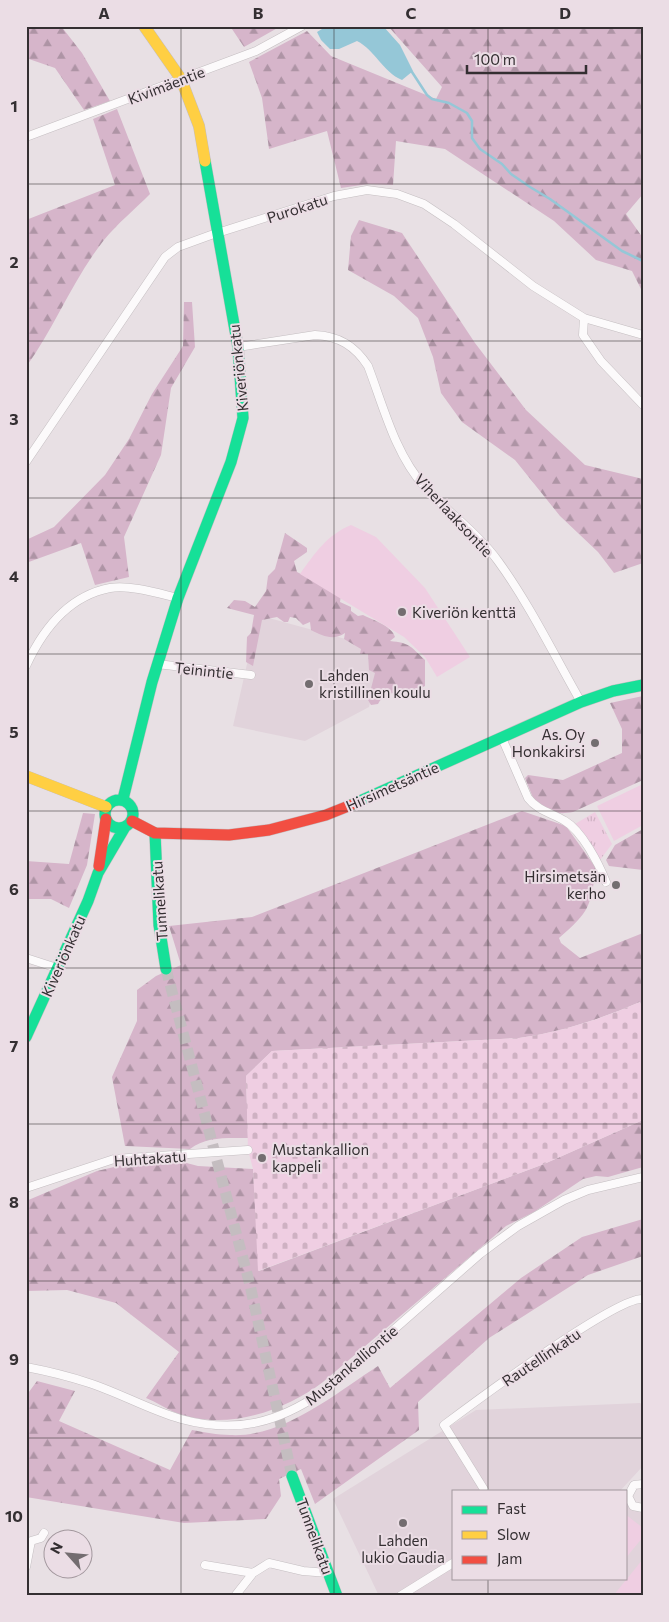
<svg xmlns="http://www.w3.org/2000/svg" width="669" height="1622" font-family="Commissioner,sans-serif">
<defs>
<pattern id="grass-tufts" width="24" height="20" patternUnits="userSpaceOnUse" patternTransform="scale(1.25)"><rect width="24" height="20" fill="#efcee2"/><path d="M3 7l-1-3M5 7V3M7 7l1-3M15 17l-1-3M17 17v-4M19 17l1-3" fill="none" stroke="#ceb1c2"/></pattern>
<pattern id="forest-firs" width="22" height="20" patternUnits="userSpaceOnUse" patternTransform="scale(1.25)"><rect width="22" height="20" fill="#d6b5ca"/><path d="M5 1l3.5 6h-7zM16 11l3.5 6h-7z" fill="#ae94a5"/></pattern>
<pattern id="cemetery-stones" width="16" height="16" patternUnits="userSpaceOnUse" patternTransform="scale(1.25)"><rect width="16" height="16" fill="#efcee2"/><path d="M2 7V4a2 2 0 0 1 4 0v3zM10 15v-3a2 2 0 0 1 4 0v3z" fill="#ceb1c2"/></pattern>
</defs>
<rect width="100%" height="100%" fill="#e8e0e4"/>
<path fill="#e1d3db" d="M258 615 382 649 369 707 305 741 233 726Z
M640 1403 643 1405V1466L620 1491H453V1578H625V1495L643 1509V1596H379L333 1499 476 1410Z"/>
<path fill="url(#grass-tufts)" d="M595 812 612 844 600 860 575 824Z"/>
<path fill="url(#forest-firs)" d="M26 26H61L82 53 110 101 84 110 55 68 26 58Z
M230 26H281L244 47Z
M388 26H643V194L626 214 643 238V293L632 271 596 260 554 221 445 149 396 141 393 185 368 184 341 188 327 131 269 149 262 98 249 62 307 31 331 56 436 99 442 87Z
M117 109 150 194C135 209 117 224 104 240 73 279 55 327 26 367V220L115 185 93 119Z
M359 220 402 233 475 343 526 410 585 465 643 479V563L614 573 598 552 560 516 515 460 462 422 441 393 433 357 418 318 394 296 348 270 351 236Z
M184 302H192L195 347 171 388 161 455 124 537 129 577 95 585 81 543 26 563V540L54 527 105 475 129 439 152 394 183 346Z
M285 533 307 548V552L294 561 297 572 341 595 340 602 351 607V611L358 616 363 615C373 620 392 626 395 637L390 641C410 643 410 646 425 660V686L409 694C399 690 383 693 378 704L371 705 368 700 375 673 369 670 368 654H360L361 649 344 639 345 633C333 641 323 636 311 630L310 622 303 625 296 618 290 617 288 622H284L277 617 262 620 253 666 246 662 247 637 251 633 254 615 227 608 234 600 245 601 255 607 266 591 268 576 275 569Z
M643 696V780L573 812C558 815 549 812 536 805L525 778 528 775 563 780 622 753V729L610 703Z
M522 811 566 826 596 868C590 908 590 911 559 938L561 943 580 958 643 933V1010L640 1002C600 1019 562 1032 519 1038L272 1051 246 1076 248 1138C229 1138 206 1136 190 1149L125 1146 112 1077 137 1021V990L156 976 181 965 169 926 252 917Z
M83 813 95 814 87 865 69 908 51 899H26V861L69 864Z
M643 829V870L609 866 606 860 615 845Z
M643 1120V1167L608 1177 596 1176 583 1179 534 1212 506 1226 323 1382C283 1412 224 1432 174 1412 165 1408 156 1402 146 1398L179 1352 116 1303 67 1290 26 1291V1201L97 1171 131 1163 179 1161 198 1166 253 1169 259 1271 544 1164Z
M643 1219V1256L588 1275 489 1338 418 1402 419 1430 315 1504 301 1469 279 1479 281 1496 266 1519 184 1523 26 1497V1396L37 1381 75 1391 59 1421 170 1470 192 1430C204 1432 217 1435 230 1435 283 1438 336 1393 378 1366L390 1388 521 1278 582 1237Z"/>
<path fill="url(#cemetery-stones)" d="M640 1002 643 1010V1120L544 1164 258 1271 253 1169 248 1150 246 1076 272 1051 519 1038C562 1032 601 1019 640 1002Z"/>
<path fill="#efcee2" d="M351 525 376 537 425 588 470 657 437 677 425 657 404 637 300 574C315 553 327 535 351 525Z
M643 784V825L614 841 597 806Z
M625 1514 643 1528V1537L625 1559Z
M643 1559 641 1596H613Z"/>
<path fill="#95c7d7" d="M327 26H383L400 45 413 71 402 80C383 72 375 50 357 41L339 49H330L321 40 317 32Z"/>
<g fill="none" stroke-linecap="round" stroke-linejoin="round">
<path stroke="#95c7d7" stroke-width="2.5" d="M412 72 427 95 432 99 449 103 467 113 472 121V138L480 149 502 164 511 174 530 187 550 199 622 251 643 261"/>
<path stroke="#c4bdc0" stroke-width="11" stroke-dasharray="11 5.5" stroke-linecap="butt" d="M166 969 250 1285 292 1476"/>
<defs>
<path id="street" d="M26 137 256 51 302 26
M584 318 583 335 601 361 643 405
M238 347 315 335C339 336 355 346 368 366 383 405 395 454 424 486 447 512 477 532 498 561 530 605 554 655 581 702
M26 462 165 257 178 247 211 235 334 196 367 190 397 194 424 204 454 224 533 286 584 318 643 335
M157 664 251 675
M26 666C42 631 68 596 110 588 131 585 157 593 178 598
M502 738 528 798C538 811 552 813 565 821 582 831 599 864 606 882
M26 958 57 968
M26 1188 114 1159 248 1150
M26 1367C47 1371 68 1376 89 1383 120 1393 149 1410 181 1419 236 1434 278 1423 324 1391L480 1254 518 1226 564 1200 588 1190 643 1177
M643 1484 634 1485 628 1496 633 1506 643 1508
M485 1491 444 1425C472 1404 617 1296 643 1299
M205 1565 253 1573
M26 1567 31 1541 41 1538 44 1533
M235 1596 253 1573 269 1563 303 1571 328 1573
M400 1596 453 1563"/>
<path id="fast" d="M123 799 152 682 178 598 231 462 243 418 238 347 205 161
M105 814a14 14 0 1 1 28 0a14 14 0 1 1-28 0Z
M351 805 581 702 613 691 643 685
M155 833 159 925 166 969
M26 1037 88 901 98 873 125 827
M292 1476 337 1596"/>
<path id="slow" d="M144 26 181 79 199 126 205 161
M26 776 106 807"/>
<path id="jam" d="M132 821 155 833 229 835 269 830 326 815 351 805
M99 866 106 819"/>
</defs>
<use href="#street" stroke="#c4bec1" stroke-width="9"/>
<use href="#fast" stroke="#c4bec1" stroke-width="12"/>
<use href="#slow" stroke="#c4bec1" stroke-width="12"/>
<use href="#jam" stroke="#c4bec1" stroke-width="12"/>
<use href="#street" stroke="#fcfafb" stroke-width="8"/>
<use href="#fast" stroke="#16e098" stroke-width="11"/>
<use href="#slow" stroke="#ffcf43" stroke-width="11"/>
<use href="#jam" stroke="#f24e42" stroke-width="11"/>
</g>
<path fill="none" stroke="#342f32" stroke-width="1" stroke-opacity="0.55" d="M181 26V1596M334 26V1596M488 26V1491M26 184H643M26 341H643M26 498H643M26 654H643M26 811H643M26 968H643M26 1124H643M26 1281H643M26 1438H643M488 1578V1596"/>
<g fill="#736d70" stroke="#ebdde5" stroke-width="2">
<circle cx="402" cy="612" r="5"/>
<circle cx="309" cy="684" r="5"/>
<circle cx="595" cy="743" r="5"/>
<circle cx="616" cy="885" r="5"/>
<circle cx="262" cy="1158" r="5"/>
<circle cx="403" cy="1523" r="5"/>
</g>
<g text-anchor="middle" dominant-baseline="central" stroke-width="4" stroke-linejoin="round" paint-order="stroke">
<g font-size="15" fill="#342f32" stroke="#ebdde5">
<text transform="translate(166 85) rotate(-21)">Kivimäentie</text>
<text transform="translate(297 208) rotate(-18)">Purokatu</text>
<text transform="translate(238 368) rotate(-96)">Kiveriönkatu</text>
<text transform="translate(454 515) rotate(47)">Viherlaaksontie</text>
<text transform="translate(204 670) rotate(6)">Teinintie</text>
<text transform="translate(392 786) rotate(-24)">Hirsimetsäntie</text>
<text transform="translate(159 901) rotate(-94)">Tunnelikatu</text>
<text transform="translate(63 956) rotate(-66)">Kiveriönkatu</text>
<text transform="translate(150 1158) rotate(-4)">Huhtakatu</text>
<text transform="translate(541 1357) rotate(-34)">Rautellinkatu</text>
<text transform="translate(351 1365) rotate(-40)">Mustankalliontie</text>
<text transform="translate(315 1536) rotate(70)">Tunnelikatu</text>
</g>
<g font-size="15" fill="#342f32" stroke="#ebdde5" text-anchor="start">
<text x="412" y="612">Kiveriön kenttä</text>
<text x="319" y="675">Lahden<tspan x="319" dy="17">kristillinen koulu</tspan></text>
<text x="585" y="734" text-anchor="end">As. Oy<tspan x="585" dy="17">Honkakirsi</tspan></text>
<text x="606" y="876" text-anchor="end">Hirsimetsän<tspan x="606" dy="17">kerho</tspan></text>
<text x="272" y="1149">Mustankallion<tspan x="272" dy="17">kappeli</tspan></text>
<text x="403" y="1540" text-anchor="middle">Lahden<tspan x="403" dy="17">lukio Gaudia</tspan></text>
</g>
</g>
<rect width="669" height="1622" fill="none" stroke="#ebdde5" stroke-width="55"/>
<rect x="452" y="1490" width="175" height="90" fill="#ebdde5" stroke="#a2979d"/>
<rect x="462" y="1506" width="25" height="8" fill="#16e098" stroke="#a2979d"/>
<text x="497" y="1514" font-size="15" fill="#342f32">Fast</text>
<rect x="462" y="1531" width="25" height="8" fill="#ffcf43" stroke="#a2979d"/>
<text x="497" y="1540" font-size="15" fill="#342f32">Slow</text>
<rect x="462" y="1556" width="25" height="8" fill="#f24e42" stroke="#a2979d"/>
<text x="497" y="1564" font-size="15" fill="#342f32">Jam</text>
<g transform="translate(68 1554) rotate(297)"><circle r="24" fill="#ebdde5" stroke="#a2979d"/>
<path d="M0-4L9 19L0 12L-9 19Z" fill="#736d70"/>
<text y="-8" font-size="14" font-weight="bold" text-anchor="middle" fill="#342f32">N</text>
</g>
<path d="M467 65v8h119v-8" fill="none" stroke="#342f32" stroke-width="2.5"/>
<text x="474" y="65" font-size="15" fill="#342f32" stroke="#ebdde5" stroke-width="4" paint-order="stroke">100 m</text>
<rect x="28" y="28" width="614" height="1566" fill="none" stroke="#342f32" stroke-width="2"/>
<g font-size="16" text-anchor="middle" font-weight="bold" fill="#342f32">
<text x="104" y="19">A</text>
<text x="258" y="19">B</text>
<text x="411" y="19">C</text>
<text x="565" y="19">D</text>
<text x="14" y="112">1</text>
<text x="14" y="268">2</text>
<text x="14" y="425">3</text>
<text x="14" y="582">4</text>
<text x="14" y="738">5</text>
<text x="14" y="895">6</text>
<text x="14" y="1052">7</text>
<text x="14" y="1208">8</text>
<text x="14" y="1365">9</text>
<text x="14" y="1522">10</text>
</g>
</svg>
